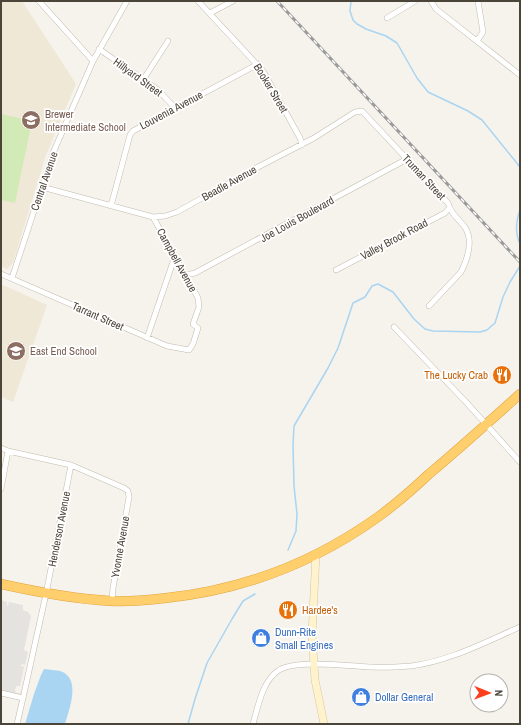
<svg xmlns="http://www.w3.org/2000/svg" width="521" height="725" font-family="'Archivo Narrow',sans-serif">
<rect width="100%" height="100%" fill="#f6f3ec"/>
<path fill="#efe8d6" d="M1 1H22L76 84 46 155 13 263 7 269 1 266Z
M1 284 47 305 13 402 1 397Z"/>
<path fill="#d2eab5" d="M1 114 32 121 15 203 1 200Z"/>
<path fill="#e5e3e0" d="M1 600 7 602V606L8 605 9 602 23 605V610L28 612 31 616 24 650 28 652 25 665 21 664V666L24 667 20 686H16L15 690 16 693 19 694 21 692 20 700 1 696Z"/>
<path fill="#a9d4f2" d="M44 669C49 670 56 670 60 671 82 678 69 710 65 724H25L34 694 41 675Z"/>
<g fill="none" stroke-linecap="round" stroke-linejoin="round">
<path stroke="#a9d4f2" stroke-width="1.5" d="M351 1 350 11 353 20 357 24 366 29 386 36 397 43 417 78 428 92 468 111 482 120 520 167
M520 210C516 221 515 233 520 244
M288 550 296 531 297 514 294 486 293 445 294 426 328 368 338 348 353 303 365 297 372 286 378 284 393 292 414 319 425 329 433 331 480 332 487 330 495 323 503 297 510 282 520 266
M188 724 195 699 207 663 232 619 243 601 255 594"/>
<defs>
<path id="street" d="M39 1 93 61
M198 1 263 71 300 138 302 145
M431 1 436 9 520 75
M210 13 233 1
M387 18 415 1
M477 41 483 32 478 1
M99 49 158 90 175 108
M143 80 168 41
M111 206 130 135 133 131 258 64
M153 217 165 216 177 212 258 167 314 138 355 112 362 111 448 203C449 204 449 207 450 208 453 216 462 222 466 229 473 242 467 260 461 272L429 306
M336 270 445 213 449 208
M1 274 167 346 189 350 193 344 198 328 193 324 199 307 198 298 153 217 42 187
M186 275 195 273 407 159
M12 278 53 153 93 61 127 1
M394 327 466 402 520 462
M147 338 175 256
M1 448 8 451 71 465 124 488 128 491 129 497 113 588 112 601
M1 489 8 451
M1 693 23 698 46 594 71 465
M17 724 23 698
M253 724C258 707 262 681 279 670 297 659 350 666 372 667 385 668 398 667 411 666 450 661 485 642 520 627"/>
<path id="secondary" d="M316 554 312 634 315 680 324 724"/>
<path id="highway" d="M1 584C37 592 74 599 111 601 129 602 148 600 166 598 243 590 315 562 378 517 396 504 413 489 429 474 460 448 490 421 520 394"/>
</defs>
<use href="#street" stroke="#c2bbae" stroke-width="6"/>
<use href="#secondary" stroke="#d6c79b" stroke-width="8"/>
<use href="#highway" stroke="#e0a43c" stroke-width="10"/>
<use href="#street" stroke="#fff" stroke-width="5"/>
<use href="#secondary" stroke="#fff3cd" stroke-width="7"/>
<use href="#highway" stroke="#ffcf6e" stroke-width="9"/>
<defs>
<path id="rail" d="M277 1 520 262"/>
</defs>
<use href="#rail" stroke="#9a9a9a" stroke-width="3"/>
<use href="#rail" stroke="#fff" stroke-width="1.5" stroke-dasharray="4.5" stroke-linecap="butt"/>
</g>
<defs>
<symbol id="school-disc" viewBox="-11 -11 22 22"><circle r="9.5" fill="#8d6e63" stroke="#fff"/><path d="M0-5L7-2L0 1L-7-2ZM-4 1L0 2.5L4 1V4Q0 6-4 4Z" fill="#fff"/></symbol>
<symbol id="restaurant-disc" viewBox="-11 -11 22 22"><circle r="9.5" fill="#e8710a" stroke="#fff"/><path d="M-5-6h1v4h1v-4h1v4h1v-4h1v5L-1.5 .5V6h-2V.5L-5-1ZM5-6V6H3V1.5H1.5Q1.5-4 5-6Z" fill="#fff"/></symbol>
<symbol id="shop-disc" viewBox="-11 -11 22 22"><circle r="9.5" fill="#3f7fe0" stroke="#fff"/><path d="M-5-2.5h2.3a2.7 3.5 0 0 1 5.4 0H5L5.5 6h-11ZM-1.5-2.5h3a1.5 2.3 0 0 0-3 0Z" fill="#fff"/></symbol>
</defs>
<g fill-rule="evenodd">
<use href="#school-disc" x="20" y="109" width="22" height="22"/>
<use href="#school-disc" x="5" y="340" width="22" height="22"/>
<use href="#restaurant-disc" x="491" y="364" width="22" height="22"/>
<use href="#restaurant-disc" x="277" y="599" width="22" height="22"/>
<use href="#shop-disc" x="250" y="627" width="22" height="22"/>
<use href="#shop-disc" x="350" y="686" width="22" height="22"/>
</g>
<g text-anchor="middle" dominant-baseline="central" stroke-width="3.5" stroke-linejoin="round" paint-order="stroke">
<g font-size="11" fill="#4b4439" stroke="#fff">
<text transform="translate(138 77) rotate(36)">Hillyard Street</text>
<text transform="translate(271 88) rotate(59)">Booker Street</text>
<text transform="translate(171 110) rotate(-28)">Louvenia Avenue</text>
<text transform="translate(424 177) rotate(47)">Truman Street</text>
<text transform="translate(44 181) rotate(-71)">Central Avenue</text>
<text transform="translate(229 183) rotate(-29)">Beadle Avenue</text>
<text transform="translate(297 219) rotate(-29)">Joe Louis Boulevard</text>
<text transform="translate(394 239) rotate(-28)">Valley Brook Road</text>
<text transform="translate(177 260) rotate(61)">Campbell Avenue</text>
<text transform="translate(98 316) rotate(24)">Tarrant Street</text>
<text transform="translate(59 529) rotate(-79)">Henderson Avenue</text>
<text transform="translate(120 547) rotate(-80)">Yvonne Avenue</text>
</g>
<g font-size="11" fill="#785e54" stroke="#fff" text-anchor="start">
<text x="45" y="114">Brewer<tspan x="45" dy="13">Intermediate School</tspan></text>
<text x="30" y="351">East End School</text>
</g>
<g font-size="11" fill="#c56008" stroke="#fff" text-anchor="end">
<text x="488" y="375">The Lucky Crab</text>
<text x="302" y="610" text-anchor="start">Hardee's</text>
</g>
<g font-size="11" fill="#366cbe" stroke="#fff" text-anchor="start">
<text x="275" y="632">Dunn-Rite<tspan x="275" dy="13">Small Engines</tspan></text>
<text x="375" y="697">Dollar General</text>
</g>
</g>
<rect width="521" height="725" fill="none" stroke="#4b4439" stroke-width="4"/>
<g transform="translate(489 693) rotate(91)"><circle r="19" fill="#ffffff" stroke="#b7b4b0"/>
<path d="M0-3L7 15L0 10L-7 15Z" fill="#fc3f1d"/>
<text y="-6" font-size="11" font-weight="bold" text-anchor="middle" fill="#4b4439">N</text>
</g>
</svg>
